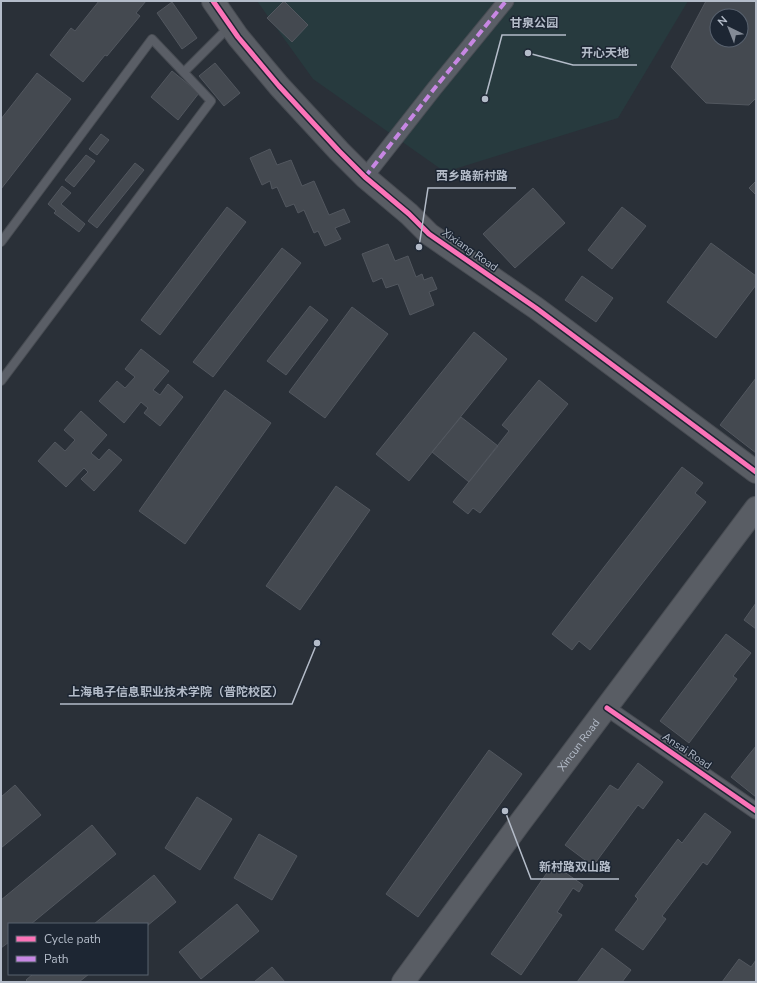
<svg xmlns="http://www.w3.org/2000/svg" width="757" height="983" font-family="'Nunito Sans','Noto Sans SC',sans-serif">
<rect width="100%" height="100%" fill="#2a3038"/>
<path fill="#273a3e" d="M257 1H688L618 118 445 172 313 79Z"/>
<path fill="#444950" stroke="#52575f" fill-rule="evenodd" d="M99 1H146L136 13 140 16 107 56 105 55 83 82 50 55 71 28 75 31Z
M284 1 308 25 292 42 267 18Z
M706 1H756V98L749 105 706 103 671 67ZM717 16H741V40H717Z
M172 2 197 38 182 49 157 13Z
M215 63 240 93 224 106 199 76Z
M172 71 199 93 178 120 151 97Z
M37 73 71 99 1 189V119Z
M101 134 109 140 97 155 89 149Z
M270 149 277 165 291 160 302 186 314 181 329 215 344 209 350 222 335 228 341 239 325 246 318 231 314 233 304 210 298 213 294 204 286 207 277 187 272 189 270 181 262 185 250 158Z
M86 155 95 161 74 187 65 180Z
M135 163 144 170 97 228 88 221Z
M756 181V195L749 188Z
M62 186 71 193 61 204 85 224 79 232 54 213 56 211 48 204Z
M533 188 565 223 515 268 483 234Z
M227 207 246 222 160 335 141 320Z
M622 207 646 226 612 269 588 250Z
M711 243 756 276V285L716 338 667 302Z
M388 244 395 261 408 256 416 277 422 274 424 280 432 277 437 289 429 292 434 305 410 315 398 284 386 288 382 278 373 282 362 254Z
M282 248 301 263 213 377 193 362Z
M582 276 613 298 596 322 565 300Z
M310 306 328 320 286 375 267 361Z
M352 307 388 334 325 418 289 392Z
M474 332 507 359 409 481 376 454Z
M141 349 169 371 153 390 160 395 168 384 183 397 160 426 144 413 148 408 141 402 124 423 99 401 117 381 125 388 135 377 125 369Z
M756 378V453L720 425Z
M539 380 568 404 480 513 473 508 468 514 453 502 509 431 502 425Z
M225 390 271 423 185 544 139 511Z
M81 411 107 435 91 453 99 460 109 449 122 460 94 491 81 479 88 472 84 468 66 487 38 461 55 442 65 451 75 440 64 430Z
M461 417 498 446 469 482 432 452Z
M682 467 703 483 695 493 706 502 590 650 579 641 572 650 552 634Z
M336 486 370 510 300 610 266 586Z
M756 603V629L744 620Z
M726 634 751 653 733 676 737 679 689 743 660 721Z
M756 746V797L731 777Z
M489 750 522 774 418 917 386 894Z
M638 763 663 782 643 809 638 805 593 866 565 845 610 785 618 790Z
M15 785 41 815 1 848V797Z
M197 797 232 819 200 870 165 848Z
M705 813 731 832 707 865 703 862 662 916 666 919 643 950 615 930 638 899 635 896 678 839 682 843Z
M92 825 116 854 31 924H9V942L1 948V900Z
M259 834 297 856 272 900 234 878Z
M553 864 583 885 579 892 573 888 557 912 562 915 521 975 491 954Z
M154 875 176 902 147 926V924H94Z
M237 904 259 931 201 979 179 952Z
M602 948 631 970 622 982H577Z
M739 959 751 967 756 960V982H722Z
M272 967 285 982H254Z
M33 974H89L79 982H28L26 980Z"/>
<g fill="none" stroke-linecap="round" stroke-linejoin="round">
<defs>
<path id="lane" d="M184 72 230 26
M1 242 152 39 211 101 1 381"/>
<path id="street" d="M365 177 434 89 506 1
M607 708 756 811"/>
<g id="secondary">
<path d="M213 1 238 37 279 86 339 151 365 177 409 214 429 234 536 308 756 472"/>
<path id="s1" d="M403 982 519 824 756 508"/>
</g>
</defs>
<use href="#lane" stroke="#484c53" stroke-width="10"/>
<use href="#street" stroke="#484c53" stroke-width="17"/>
<use href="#secondary" stroke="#484c53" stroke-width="24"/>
<use href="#lane" stroke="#5a5e66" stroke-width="8"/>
<use href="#street" stroke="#5a5e66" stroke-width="15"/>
<use href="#secondary" stroke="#595d64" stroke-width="22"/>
<path stroke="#c787e3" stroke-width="4" stroke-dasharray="8 4" stroke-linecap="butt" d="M365 177 434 89 506 1"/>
<defs>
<path id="cycleway" d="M213 1 238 37 279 86 339 151 365 177 409 214 429 234 536 308 756 472
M607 708 756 811"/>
</defs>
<use href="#cycleway" stroke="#1d2633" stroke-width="8"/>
<use href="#cycleway" stroke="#fb73b8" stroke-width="5"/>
</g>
<g text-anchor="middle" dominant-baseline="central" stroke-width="3" stroke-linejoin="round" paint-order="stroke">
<g font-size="11" fill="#b4bcc9" stroke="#1d2633">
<text transform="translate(470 250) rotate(35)">Xixiang Road</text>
<text stroke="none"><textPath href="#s1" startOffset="295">Xincun Road</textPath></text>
<text transform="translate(687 751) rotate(34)">Ansai Road</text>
</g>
</g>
<path fill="none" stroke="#b4bcc9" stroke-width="1.5" d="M485 99L502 35H566M528 53L573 65H637M419 247L428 188H516M317 643L292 704H60M505 811L531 879H619"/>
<g fill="#b4bcc9" stroke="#1d2633" stroke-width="1.5">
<circle cx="485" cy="99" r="4"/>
<circle cx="528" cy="53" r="4"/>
<circle cx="419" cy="247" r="4"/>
<circle cx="317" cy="643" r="4"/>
<circle cx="505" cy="811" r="4"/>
</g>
<g font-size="12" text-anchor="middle" font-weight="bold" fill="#b4bcc9" stroke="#1d2633" stroke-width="3" stroke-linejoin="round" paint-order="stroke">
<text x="534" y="27">甘泉公园</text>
<text x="605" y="57">开心天地</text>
<text x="472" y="180">西乡路新村路</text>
<text x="176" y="696">上海电子信息职业技术学院（普陀校区）</text>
<text x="575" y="871">新村路双山路</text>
</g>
<rect width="757" height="983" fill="none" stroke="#b4bcc9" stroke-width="4"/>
<rect x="8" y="923" width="140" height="52" fill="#1d2633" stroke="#59626f"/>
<rect x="16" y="936" width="20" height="6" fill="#fb73b8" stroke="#59626f"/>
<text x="44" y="943" font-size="12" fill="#b4bcc9">Cycle path</text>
<rect x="16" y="956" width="20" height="6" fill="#c787e3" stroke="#59626f"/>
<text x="44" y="963" font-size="12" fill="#b4bcc9">Path</text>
<g transform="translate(729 28) rotate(317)"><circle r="19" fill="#1d2633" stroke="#59626f"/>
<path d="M0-3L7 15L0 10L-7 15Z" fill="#848b96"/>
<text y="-6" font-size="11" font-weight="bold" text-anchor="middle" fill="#b4bcc9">N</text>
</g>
</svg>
